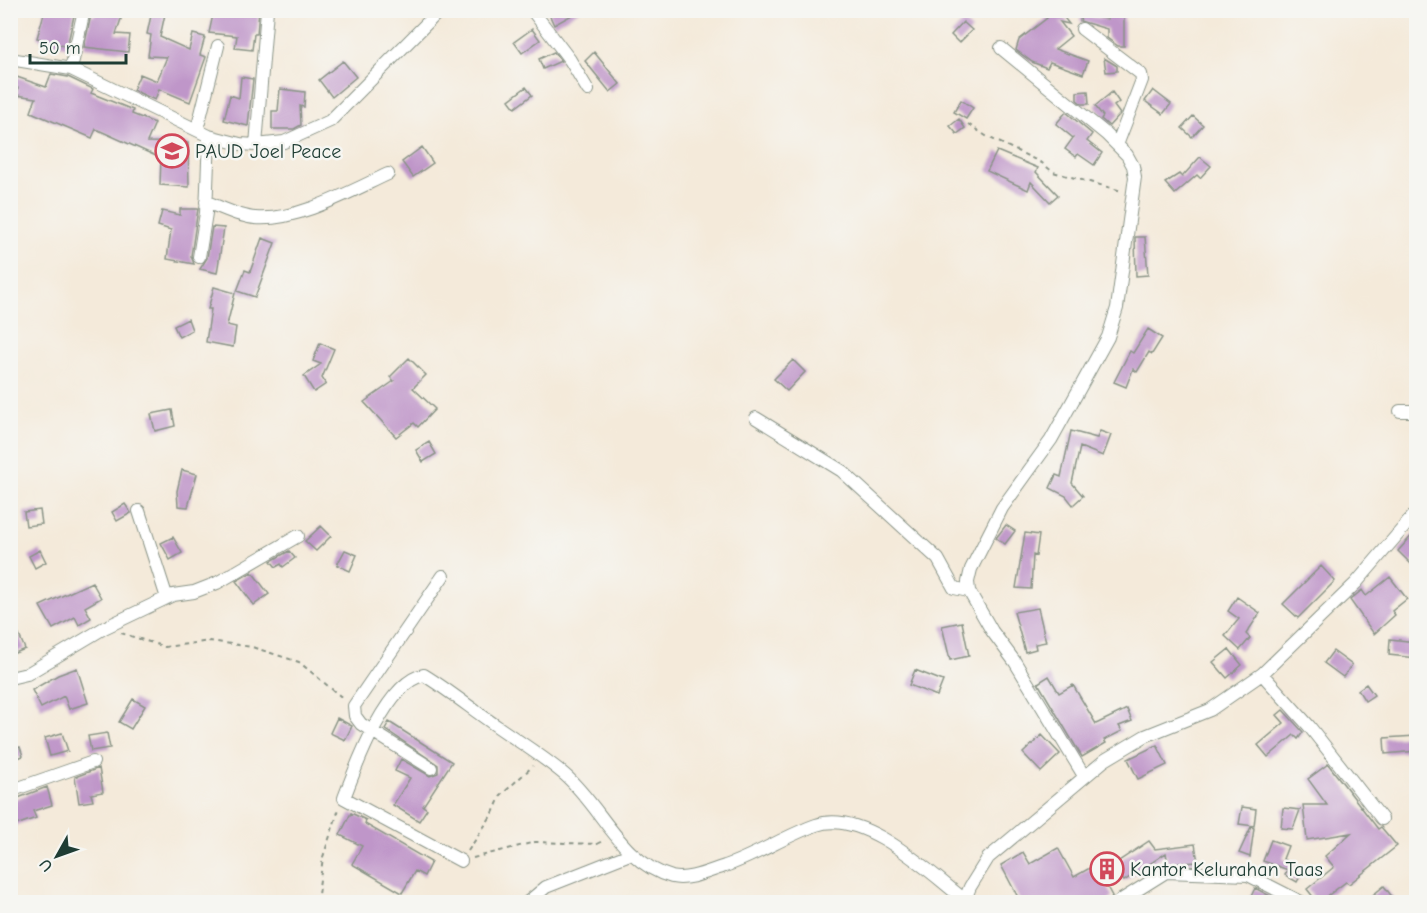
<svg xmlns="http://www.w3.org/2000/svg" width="1427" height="913" font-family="'Comic Neue',sans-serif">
<rect width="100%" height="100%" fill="#f6f6f2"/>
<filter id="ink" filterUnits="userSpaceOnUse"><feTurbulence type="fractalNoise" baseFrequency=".0167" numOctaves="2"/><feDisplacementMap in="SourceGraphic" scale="12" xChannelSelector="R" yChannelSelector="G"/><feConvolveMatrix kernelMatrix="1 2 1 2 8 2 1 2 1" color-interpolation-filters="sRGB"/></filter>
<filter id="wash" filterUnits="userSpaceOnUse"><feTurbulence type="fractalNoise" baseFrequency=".008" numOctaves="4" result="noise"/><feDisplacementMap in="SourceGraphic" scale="24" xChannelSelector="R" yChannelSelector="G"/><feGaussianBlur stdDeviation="1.35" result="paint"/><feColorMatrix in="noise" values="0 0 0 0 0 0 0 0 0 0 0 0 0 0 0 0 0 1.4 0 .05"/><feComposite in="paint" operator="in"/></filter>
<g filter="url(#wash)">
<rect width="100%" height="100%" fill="#f4eada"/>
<g id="blocks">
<path fill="#bf96c9" d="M45 10 75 11 67 47 37 38Z
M96 10H124L116 34 130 35 128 52 84 47 91 15 94 16Z
M214 10H259L257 34H254L252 50 235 48 237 36 209 33Z
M555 10H581L554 25 549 14Z
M1041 10H1058L1069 24 1060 22 1071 36 1055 49 1088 61 1083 74 1050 62 1047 68 1032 62 1016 50 1019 40 1047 18Z
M1107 10H1124V46H1118L1107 38V29L1080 21 1081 15 1107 19Z
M152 11 165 14 160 37 189 50 193 34 205 37 200 55 206 57 190 102 159 89 155 100 133 90 140 74 157 81 167 57 148 56 151 35 147 34Z
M963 22 972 30 959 43 951 35Z
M532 29 540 40 522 53 514 42Z
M554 52 561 61 543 69 539 59Z
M594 52 620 84 610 92 585 61Z
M1104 58 1117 66V71L1106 72Z
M343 61 356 77 332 97 319 80Z
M51 74 68 77 93 89 91 93 133 110 132 114 155 123 147 142 188 143 189 187 160 185 161 158 156 156 96 129 92 138 31 112 36 98 17 95 18 88 12 87 14 76 46 87Z
M241 77 253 79 248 126 224 120 230 95 239 98Z
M526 87 532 95 515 108 509 100Z
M280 89 305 92 304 107 300 106 301 125 294 129H272V111H278Z
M1153 90 1171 104 1163 114 1145 101Z
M1088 91 1089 104H1082L1077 100V92Z
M1112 92 1119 102 1114 106 1120 114 1109 126 1101 119 1103 116 1095 106Z
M961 100 973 108 966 119 954 112Z
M1066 112 1092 134 1087 141 1102 153 1094 165 1078 154 1076 157 1065 149 1073 138 1056 124Z
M1193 116 1203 125 1192 137 1182 128Z
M959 119 965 128 957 134 950 126Z
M422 147 433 163 413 177 402 162Z
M997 151 1038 168 1036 172 1058 195 1050 202 1031 182 1028 190 987 171Z
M1200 157 1211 166 1200 178 1197 175 1175 194 1165 183 1179 174 1182 177Z
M180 209H198L191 256 194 264 167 259 171 230 158 226 162 211 180 215Z
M212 227 224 228 217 273 200 269 207 258Z
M1135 237H1145L1148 275 1136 276Z
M262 238 275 243 255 297 237 291 245 270 250 272Z
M214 287 235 293 227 325 236 327 233 347 206 342 211 309H208Z
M188 319 192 330 179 337 174 326Z
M1148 329 1162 338 1152 354 1149 352 1137 372 1133 369 1126 387 1114 382 1130 351 1133 353Z
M320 343 334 349 322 378 326 384 314 392 304 376 321 364 313 361Z
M409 358 426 375 413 388 435 409 418 427 414 423 396 437 364 402 394 381 390 377Z
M793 360 805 372 787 391 774 379Z
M172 410 175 426 155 431 151 414Z
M1071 431 1097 438 1100 431 1111 435 1103 456 1080 447 1072 483 1083 496 1073 505 1066 496 1050 488 1056 475 1061 477Z
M429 442 436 454 423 462 416 450Z
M182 470 197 474 188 507 178 506 177 491Z
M125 504 131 513 117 521 112 512Z
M40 510 42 524 26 526 24 512Z
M1006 525 1015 531 1005 544 996 538Z
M321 526 331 536 316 551 305 541Z
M1416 531V558L1411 564 1398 551Z
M1025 533 1039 535 1036 556 1033 555 1031 589 1016 588Z
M173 537 182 553 170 560 161 543Z
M40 550 46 562 35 568 29 556Z
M345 550 357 555 350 571 337 565Z
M289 551 295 558 283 567 281 564 276 567 271 561Z
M1321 566 1335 581 1298 618 1283 604Z
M252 572 269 594 254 605 236 581Z
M1390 577 1407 599 1392 611 1395 615 1374 634 1350 600 1362 590 1366 596Z
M92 582 101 598 85 607 91 618 79 625 75 617 53 629 40 606Z
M1237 597 1260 613 1246 634 1250 638 1240 650 1225 636 1239 619 1228 611Z
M1038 608 1046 642 1035 644 1036 649 1025 652 1014 612Z
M962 622 969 656 950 660 942 626Z
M19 635 25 649 10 655V639Z
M1390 639 1416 642V658L1389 655Z
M1229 649 1242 665 1227 678 1213 662Z
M1333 651 1352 665 1343 677 1324 663Z
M77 668 88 703 69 709 64 696 41 708 32 690 58 675Z
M915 670 943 681 937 696 909 685Z
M1049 676 1059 693 1073 685 1096 724 1127 709 1132 721 1119 726 1122 731 1104 740 1106 743 1082 757 1038 683Z
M1366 684 1374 695 1365 701 1358 690Z
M133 699 145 706 131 729 119 722Z
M1283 710 1303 732 1298 739 1294 735 1268 757 1258 745 1284 723 1277 715Z
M337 718 352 726 345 740 330 733Z
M389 722 452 762 423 806 427 809 419 821 393 805 410 778 395 771 401 759 430 776 438 773V765L385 729Z
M62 733 68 751 50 756 45 738Z
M107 733 110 748 91 751 88 736Z
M1042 735 1060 754 1041 772 1023 753Z
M1416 736V751L1385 754 1384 738Z
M1157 745 1167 765 1138 779 1128 759Z
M20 747 23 756 10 761V750Z
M1328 764 1378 829 1381 827 1397 846 1349 884 1346 882 1318 903 1307 889 1334 867 1325 856 1351 833 1307 840 1303 805H1327L1308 779Z
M99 768 103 792 91 794 93 801 79 803 75 777Z
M47 787 52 805 33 811 36 818 13 826 10 801Z
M1242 807 1256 809 1254 826 1239 824Z
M1283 808 1300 810 1293 829 1281 828Z
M351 813 366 820 365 824 431 862 424 876 415 871 402 893 352 864 362 846 340 835Z
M1251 827 1254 828 1250 857 1239 853Z
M1271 840 1288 846 1283 859 1303 871 1297 882 1285 875 1288 870 1263 861Z
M1149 841 1155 849 1195 844 1198 862 1168 864 1166 853 1124 881 1113 865Z
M1058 848 1074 877 1095 865 1112 896 1110 900 1105 903H1021L1001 865 1023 852 1030 864Z
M1384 886 1393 898 1387 903H1363Z
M1255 888 1272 897 1278 903H1248Z"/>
</g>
</g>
<g filter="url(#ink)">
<use href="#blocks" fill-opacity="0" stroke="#8a9487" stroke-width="1.5"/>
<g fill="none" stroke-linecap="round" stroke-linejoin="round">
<defs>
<path id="minor" d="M205 10 206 11
M532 10 570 60 588 90
M1082 29 1141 74 1142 80 1117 145
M1001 48 1106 134 1127 155 1133 166 1135 177 1117 308 1108 337 1051 440 1002 508 971 569 968 582 969 591 992 631 1015 662 1084 776
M10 59 71 69 209 136 240 144 256 145 284 142 330 121 440 10
M71 69 84 10
M197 130 218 46
M256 145 267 10
M206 202C221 207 239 217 255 218 296 222 351 191 388 174
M199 257 206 213 209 136
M1400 411H1416
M756 418 842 471 938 559 954 588 969 591
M139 511 167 598
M1262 674 1309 726 1382 819
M10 678 27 674 104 628 173 595 194 592 217 583 298 536
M431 768 361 724 355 716 354 706 443 576
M10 791 93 762
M461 861 344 798C356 766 387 681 424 675 450 691 473 710 498 727 521 743 544 757 565 775 602 807 621 863 672 877 688 881 709 871 725 866 757 855 785 836 816 825 864 808 930 873 965 900
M528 902 546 887 630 854
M964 902 970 887 988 858 1105 760 1145 736 1210 710 1262 674 1356 583 1416 513
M1118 902 1166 872 1248 875 1301 902"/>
</defs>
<use href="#minor" stroke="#8a9487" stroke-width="14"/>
<path stroke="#8a9487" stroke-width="2" stroke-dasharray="4.5 4.5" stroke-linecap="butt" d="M968 124 986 136 1042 163 1053 172 1122 191
M121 633 165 647 210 641 252 647 299 662 345 700
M468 851 493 813 501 795 533 766
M473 858 535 842 597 844 605 840
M317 902 323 857 339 809"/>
<use href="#minor" stroke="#fff" stroke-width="12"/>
</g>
</g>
<defs>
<symbol id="school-ring" viewBox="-11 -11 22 22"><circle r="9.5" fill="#f6f6f2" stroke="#d1495b" stroke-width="1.5"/><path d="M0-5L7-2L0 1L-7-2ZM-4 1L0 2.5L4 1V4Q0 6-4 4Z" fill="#d1495b"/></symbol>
<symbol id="building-ring" viewBox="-11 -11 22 22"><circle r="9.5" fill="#f6f6f2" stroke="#d1495b" stroke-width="1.5"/><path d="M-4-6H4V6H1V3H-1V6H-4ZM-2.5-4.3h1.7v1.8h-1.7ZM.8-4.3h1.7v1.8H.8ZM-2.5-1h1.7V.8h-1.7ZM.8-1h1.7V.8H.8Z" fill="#d1495b"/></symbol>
</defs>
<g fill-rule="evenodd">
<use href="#school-ring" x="153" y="132" width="38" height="38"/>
<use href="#building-ring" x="1088" y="850" width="38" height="38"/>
</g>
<g text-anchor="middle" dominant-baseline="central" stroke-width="5" stroke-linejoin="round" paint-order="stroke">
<g font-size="20" fill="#1f3d34" stroke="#f6f6f2" text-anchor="start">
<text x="195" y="151">PAUD Joel Peace</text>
<text x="1130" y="869">Kantor Kelurahan Taas</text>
</g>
</g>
<rect width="1427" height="913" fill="none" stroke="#f6f6f2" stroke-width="36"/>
<g transform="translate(57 856) rotate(230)" stroke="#f6f6f2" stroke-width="4.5" paint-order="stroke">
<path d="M0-4.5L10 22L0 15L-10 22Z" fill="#1f3d34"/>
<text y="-9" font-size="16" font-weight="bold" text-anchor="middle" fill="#1f3d34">U</text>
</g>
<path d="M30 54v9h96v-9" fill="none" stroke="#1f3d34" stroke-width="3"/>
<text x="39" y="54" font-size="18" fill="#1f3d34" stroke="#f6f6f2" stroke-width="4.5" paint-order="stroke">50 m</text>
</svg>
